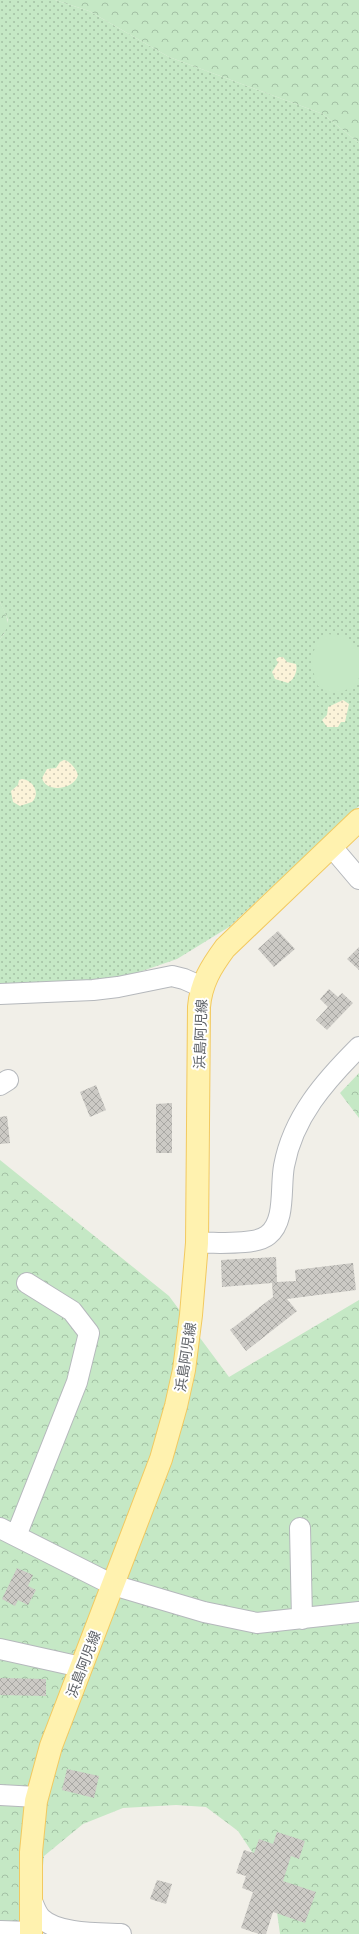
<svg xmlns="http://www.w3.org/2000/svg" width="359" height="1934" font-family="'Golos Text','Noto Sans JP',sans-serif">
<defs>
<pattern id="grass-dots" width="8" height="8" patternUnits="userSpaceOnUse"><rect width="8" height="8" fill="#c5e8c5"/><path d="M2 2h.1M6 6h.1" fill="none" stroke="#a3c0a4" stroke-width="1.8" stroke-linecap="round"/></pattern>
<pattern id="forest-crowns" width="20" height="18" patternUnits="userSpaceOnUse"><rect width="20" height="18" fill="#c5e8c5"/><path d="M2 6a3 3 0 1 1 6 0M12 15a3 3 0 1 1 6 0" fill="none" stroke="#a3c0a4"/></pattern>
<pattern id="sand-dots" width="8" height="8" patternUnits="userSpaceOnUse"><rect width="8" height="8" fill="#fbf3d9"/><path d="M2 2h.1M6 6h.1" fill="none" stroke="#cec8b4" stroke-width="1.8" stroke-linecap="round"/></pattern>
<pattern id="building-cross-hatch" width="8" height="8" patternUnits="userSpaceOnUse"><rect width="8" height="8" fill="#cccac5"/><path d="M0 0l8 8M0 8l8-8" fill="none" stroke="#a9a8a4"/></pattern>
</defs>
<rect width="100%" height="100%" fill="#f1efe8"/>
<path fill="url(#grass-dots)" d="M0 0H55L89 11 169 57 323 114 359 143V806L229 927 177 959 116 980 0 984V639L4 634 8 620 0 602Z"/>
<path fill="url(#forest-crowns)" d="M55 0H359V143L323 114 169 57 89 11Z
M0 602C8 619 12 624 0 639Z
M359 1073V1118L340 1093Z
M0 1160 169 1296 229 1377 359 1300V1934H280L275 1898 262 1867 238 1831 206 1807 176 1805 123 1808 83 1824 44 1856 41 1885 43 1934H0Z"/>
<path fill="url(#sand-dots)" d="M279 657H283L287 662 296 664C298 671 294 680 288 683L275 679 272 672 278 663 276 659Z
M343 700 349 704 345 722H341L338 727H327L322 720 327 715 328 707Z
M64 760C70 761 77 770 78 775 75 789 46 794 42 778L47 769 56 768 60 762Z
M22 779C33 780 41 793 32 802L20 806 13 802 11 791 18 785 19 780Z"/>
<path fill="#c5e8c5" d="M327 634 344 636 359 651V678C350 693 332 697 318 686 310 665 308 649 327 634Z"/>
<path fill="url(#building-cross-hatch)" d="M278 931 295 949 274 967 258 949Z
M359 947V970L347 959Z
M329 989 338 997 342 993 353 1003 327 1030 316 1020 328 1007 320 999Z
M96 1085 106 1110 90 1117 80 1092Z
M172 1103V1153H156V1104Z
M7 1116 10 1143 0 1144V1117Z
M276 1257 277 1282 296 1281 295 1270 353 1263 356 1290 287 1299 297 1311 246 1351 230 1330 273 1297 272 1283 222 1287 221 1260Z
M17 1568 33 1575 28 1586 36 1590 28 1605 18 1600 15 1606 2 1599Z
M0 1678 46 1679V1696L0 1695Z
M67 1769 99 1776 94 1798 62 1790Z
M277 1832 305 1841 299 1859 291 1856 283 1881 316 1892 305 1923 273 1912 266 1934H259L241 1928 253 1892 242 1888 246 1876 236 1873 244 1850 254 1853 259 1839 273 1844Z
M157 1880 172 1884 166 1904 150 1899Z"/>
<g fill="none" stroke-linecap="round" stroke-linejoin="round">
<defs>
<path id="minor" d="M331 846 359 879
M0 994 93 990 118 987 172 976 184 979 202 987
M0 1085 8 1080
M197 1243C215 1242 255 1246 268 1235 286 1221 280 1188 284 1166 293 1117 325 1081 359 1047
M0 1528 113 1585 204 1612 257 1623 359 1612
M300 1528 302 1619
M16 1536 77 1382 89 1333 72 1311 27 1283
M0 1649 81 1667
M0 1795 37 1797
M31 1899C34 1905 36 1913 41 1918 57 1934 98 1933 121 1934
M0 1931 31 1932"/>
<path id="major" d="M31 1934V1852L36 1801 51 1746 161 1459 176 1406 184 1370 191 1315 197 1243 199 1007C201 983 211 967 225 948L359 820"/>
</defs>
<use href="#minor" stroke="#b5b8bc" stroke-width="22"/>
<use href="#major" stroke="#f2c960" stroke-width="24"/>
<use href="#minor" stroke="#fff" stroke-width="20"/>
<use href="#major" stroke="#fff2af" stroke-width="22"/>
</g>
<g text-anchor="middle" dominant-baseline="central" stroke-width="4" stroke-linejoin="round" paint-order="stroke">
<g font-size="14" fill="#5f6368" stroke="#fff">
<text transform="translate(200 1034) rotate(-88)">浜島阿児線</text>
<text transform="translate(185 1357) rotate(-81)">浜島阿児線</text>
<text transform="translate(83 1664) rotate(-69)">浜島阿児線</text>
</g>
</g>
</svg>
